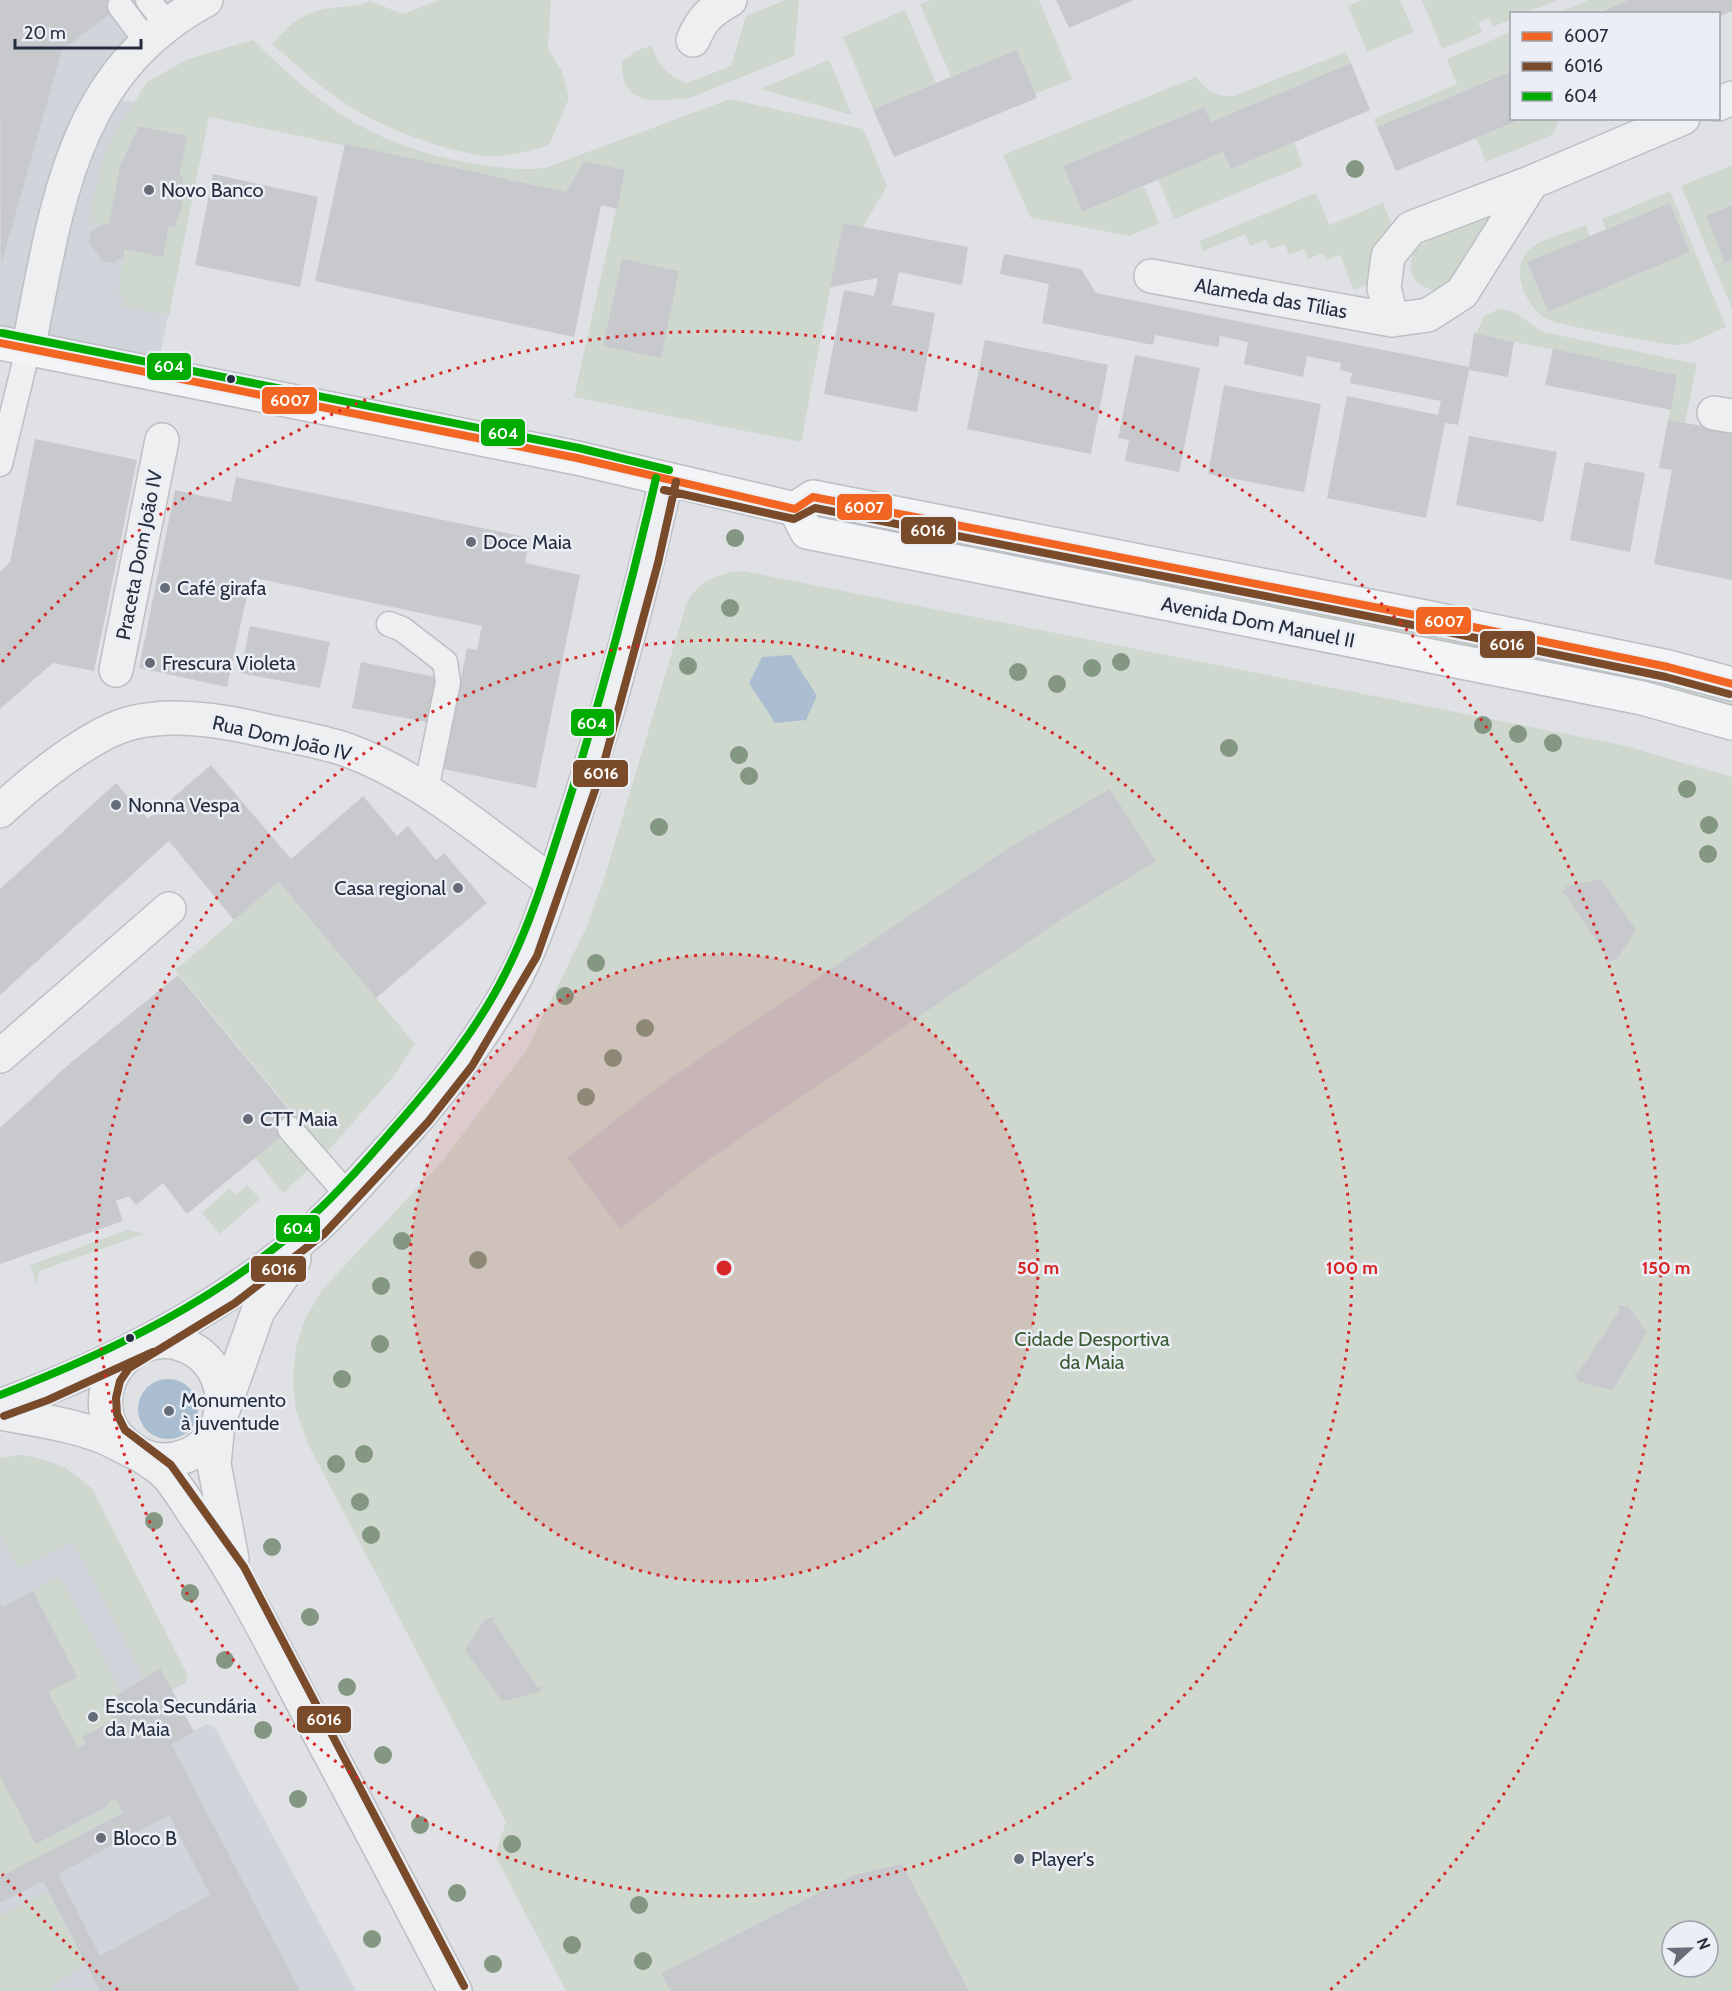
<svg xmlns="http://www.w3.org/2000/svg" width="1732" height="1991" font-family="Cabin,sans-serif">
<rect width="100%" height="100%" fill="#dfe1e4"/>
<path fill="#d0d4db" d="M0 0H199L91 104 24 346 0 340Z
M106 97 208 117 157 370 36 346 69 189Z
M20 1455 47 1461 66 1468 92 1489 188 1676 186 1682 172 1690 193 1731 207 1724 215 1728 356 1991H0V1458Z"/>
<path fill="#cfd8cf" fill-rule="evenodd" d="M440 0H551L548 49 562 71 569 98 549 145C529 151 507 158 486 156 443 151 383 128 347 105 320 87 296 65 272 44 289 25 305 10 332 8 346 6 357 7 370 1L403 14Z
M786 0H799L794 56 692 97C657 102 620 107 622 62L637 50 652 46C657 65 669 77 687 83L731 66 746 16Z
M930 0H1039L1072 79 1035 94 1017 50 951 77 920 4Z
M1362 0H1400L1414 32 1367 52 1348 6Z
M1422 0H1557L1525 13 1512 14 1511 19 1493 27 1489 18 1478 23 1482 32 1442 49Z
M1588 0H1628L1596 13 1556 14Z
M905 10 936 83 873 109 843 37Z
M1511 32V71L1377 127 1374 119 1457 84 1447 59Z
M253 40C317 103 365 140 454 160 485 166 514 171 545 168L730 99 863 129 887 186 863 227 843 223 801 442 574 397 625 170 584 161 566 192 209 117 169 316 124 306 119 290 124 249 162 257 169 226 175 227 182 204 183 178 179 177 187 136 139 126 120 166 109 225 88 222 105 155 116 131 147 82 188 59Z
M1346 52 1351 63 1211 122 1204 107 1063 166 1082 212 1144 186 1159 224 1129 236 1030 217 1003 155 1196 77C1207 91 1216 97 1234 96Z
M829 60 852 115 760 89Z
M1522 119H1560L1552 135 1486 162 1476 138Z
M1294 142 1303 166 1174 219 1158 179 1223 152 1231 169Z
M1732 165V205L1706 216 1725 262 1732 260V309L1681 186Z
M1670 191 1726 327C1712 332 1693 344 1679 345 1669 346 1559 325 1549 320 1527 310 1509 271 1528 251 1541 238 1569 232 1586 225L1590 236 1527 263 1548 312 1690 252 1670 203 1606 229 1602 219Z
M1316 193 1329 225 1383 203 1392 225 1380 242 1378 280 1354 290 1340 255 1326 260 1323 253 1308 259 1304 249 1289 255 1285 244 1270 249 1266 240 1250 246 1245 234 1203 251 1199 241Z
M1495 213 1459 276 1438 291C1427 289 1416 286 1412 274 1409 265 1411 254 1418 248 1429 236 1478 221 1495 213Z
M1499 309 1514 312 1543 332 1697 364 1685 423 1668 420 1677 375 1476 334 1484 316Z
M803 508 1627 671 1732 697V706L801 516Z
M742 571 1622 745 1732 777V1991H566L495 1855 506 1822 309 1446 296 1411 293 1379 296 1347 305 1319 322 1290 444 1159 526 1051 587 926 603 882 687 602C699 581 719 573 742 571ZM1672 1931H1708V1967H1672Z
M279 882 415 1044 394 1076 326 1153 175 970Z
M282 1136 309 1169 283 1193 255 1158Z
M247 1185 260 1199 220 1234 202 1213 229 1189 236 1195Z
M128 1230 144 1234 39 1271 37 1285 30 1265Z
M20 1455C48 1459 72 1468 92 1489L187 1674 186 1682 171 1690 160 1668 144 1678 73 1541 19 1568 0 1534V1458Z
M60 1576 121 1693 104 1704 113 1721 82 1737 86 1744 78 1748 48 1692 77 1676 33 1591Z
M0 1776 36 1844 108 1807 106 1804 116 1799 123 1813 0 1877Z
M48 1891 85 1962 48 1991H0V1916Z"/>
<path fill="#abbdd1" d="M791 655 817 696 806 720 775 723 749 683 762 657Z
M138 1409a30 30 0 1 1 60 0a30 30 0 1 1-60 0Z"/>
<path fill="#c7c9cc" fill-rule="evenodd" d="M0 0H128L62 50 1 265Z
M1056 0H1134L1069 28Z
M1628 0H1732V11L1718 17V14H1596Z
M1017 50 1037 98 894 157 873 109Z
M1351 63 1370 110 1231 169 1223 152 1082 212 1063 166 1204 107 1211 122Z
M1512 71V118L1522 119 1396 171 1377 127Z
M139 126 187 136 179 177H183L182 204 175 227 169 226 163 257 124 249V256L113 263 102 261 89 242 91 231 104 224 109 225 120 166Z
M345 144 566 192 584 161 625 170 617 209 601 205 574 337 315 281Z
M213 174 318 197 300 287 195 265Z
M1670 203 1690 252 1548 312 1527 262Z
M1732 205V260L1725 263 1706 216Z
M843 223 968 247 962 285 899 272 892 305 935 313 917 412 824 394 844 290 874 296 878 278 830 287Z
M1004 254 1081 269 1096 293 1469 367 1474 333 1514 342 1508 377 1469 370 1458 425 1445 423 1426 518 1327 498 1347 396 1438 415 1441 401 1350 383 1352 373 1340 370 1341 363 1307 356 1303 377 1244 364 1248 342 1220 336 1218 347 1155 335 1153 345 1042 323 1049 284 1000 274Z
M622 259 679 271 661 358 603 346Z
M985 340 1108 365 1091 454 967 429Z
M1553 349 1677 375 1671 410 1545 385Z
M1135 355 1200 368 1179 472 1125 461 1129 440 1118 438Z
M1224 385 1321 404 1304 492 1208 474Z
M1668 420 1732 431V580L1654 564 1672 470 1659 468Z
M1469 436 1557 452 1543 522 1456 505Z
M35 439 137 460 94 671 53 663 0 709V572L10 562Z
M1585 462 1645 473 1630 552 1570 540Z
M236 477 530 538 525 563 580 575 536 788 443 769 467 648 477 650 482 626 251 577 227 687 139 668 175 490 231 502Z
M250 626 330 642 320 688 240 673Z
M361 662 440 678 432 723 352 708Z
M211 765 291 859 363 796 397 836 408 826 436 860 444 853 487 903 376 998 279 882 234 920 169 841 0 995V889L116 783 148 819Z
M1110 789 1156 861 1062 919 701 1165 620 1229 567 1158 658 1087 916 911 1010 847Z
M1601 879 1636 930 1617 959 1607 962 1608 958 1565 894H1561L1565 887Z
M178 975 299 1122 187 1214 163 1183 136 1205 129 1196 116 1201 123 1221 0 1264V1128L67 1066Z
M1618 1305 1628 1306 1647 1332 1613 1390 1579 1382 1574 1373H1578L1620 1310Z
M33 1591 77 1677 48 1692 78 1748 86 1744 82 1737 113 1721 103 1704 160 1668 194 1732 171 1744 300 1991H100L43 1881 0 1903V1877L123 1813 116 1799 106 1804 108 1806 36 1844 0 1776V1604L2 1607ZM169 1815 210 1895 100 1956 58 1874Z
M496 1617 493 1621 538 1688 543 1686 540 1692 502 1701 465 1650 484 1620Z
M902 1864 969 1991H670L661 1973 854 1875Z"/>
<g fill="none" stroke-linecap="round" stroke-linejoin="round">
<defs>
<path id="lane" d="M148 0 167 25
M120 6 147 42
M0 464 28 349
M389 624 402 629 445 662 448 682 426 790
M290 1129 347 1194"/>
<path id="street" d="M693 40C702 19 710 11 730 0
M1718 104 1732 98
M1151 276 1392 320 1384 288 1388 256 1411 228 1532 182
M1392 320 1428 315 1462 293 1532 182 1683 118
M28 349C57 210 68 75 206 0
M1714 413 1732 416
M116 670 162 440
M0 811C31 782 91 733 131 723 170 713 220 720 258 729 287 736 319 740 347 750 424 778 487 836 553 883
M0 1056 169 909
M0 1406C115 1364 222 1309 315 1228 344 1202 371 1169 398 1140 448 1084 498 1020 528 951 545 912 557 871 570 831 608 716 640 598 666 480
M0 1413C33 1419 69 1424 101 1436 121 1444 142 1460 164 1460 234 1459 243 1360 177 1343 134 1333 97 1376 107 1416 114 1445 143 1454 163 1471 178 1485 188 1506 200 1522 244 1586 277 1654 313 1722 361 1811 408 1901 455 1991
M232 1559 214 1464 218 1424 258 1311 294 1259"/>
<path id="primary" d="M0 343 577 458 795 509 813 497 1420 616 1668 667 1732 684
M795 509 807 532 1642 698 1732 723"/>
</defs>
<use href="#lane" stroke="#bdbfc2" stroke-width="27"/>
<use href="#street" stroke="#bdbfc2" stroke-width="36"/>
<use href="#primary" stroke="#bbbec2" stroke-width="36"/>
<use href="#lane" stroke="#eeeff1" stroke-width="24"/>
<use href="#street" stroke="#eeeff1" stroke-width="33"/>
<use href="#primary" stroke="#f3f4f5" stroke-width="33"/>
<defs>
<path id="bus-1" d="M0 343 577 458 795 509 813 497 1420 616 1668 667 1732 684"/>
<path id="bus-2" d="M664 490 794 519 815 508 1418 626 1666 677 1729 694
M4 1416 48 1400 153 1352
M464 1986 244 1567 171 1465 125 1430 117 1414 116 1398 120 1381 129 1368 235 1303 324 1234 428 1122 472 1066 537 956 602 770 658 563 676 482"/>
<path id="bus-3" d="M2 333 579 448 669 470
M0 1395C111 1352 221 1299 310 1218 341 1190 369 1157 396 1126 438 1078 479 1027 507 970 532 920 548 866 565 813 600 703 630 591 656 478"/>
</defs>
<use href="#bus-1" stroke="#ebeff5" stroke-width="12"/>
<use href="#bus-2" stroke="#ebeff5" stroke-width="12"/>
<use href="#bus-3" stroke="#ebeff5" stroke-width="12"/>
<use href="#bus-1" stroke="#f26522" stroke-width="8"/>
<use href="#bus-2" stroke="#7a4b2a" stroke-width="8"/>
<use href="#bus-3" stroke="#00ac00" stroke-width="8"/>
</g>
<g fill="#849782">
<circle cx="1355" cy="169" r="9"/>
<circle cx="735" cy="538" r="9"/>
<circle cx="730" cy="608" r="9"/>
<circle cx="1121" cy="662" r="9"/>
<circle cx="688" cy="666" r="9"/>
<circle cx="1092" cy="668" r="9"/>
<circle cx="1018" cy="672" r="9"/>
<circle cx="1057" cy="684" r="9"/>
<circle cx="1483" cy="725" r="9"/>
<circle cx="1518" cy="734" r="9"/>
<circle cx="1553" cy="743" r="9"/>
<circle cx="1229" cy="748" r="9"/>
<circle cx="739" cy="755" r="9"/>
<circle cx="749" cy="776" r="9"/>
<circle cx="1687" cy="789" r="9"/>
<circle cx="1709" cy="825" r="9"/>
<circle cx="659" cy="827" r="9"/>
<circle cx="1708" cy="854" r="9"/>
<circle cx="596" cy="963" r="9"/>
<circle cx="565" cy="996" r="9"/>
<circle cx="645" cy="1028" r="9"/>
<circle cx="613" cy="1058" r="9"/>
<circle cx="586" cy="1097" r="9"/>
<circle cx="402" cy="1241" r="9"/>
<circle cx="478" cy="1260" r="9"/>
<circle cx="381" cy="1286" r="9"/>
<circle cx="380" cy="1344" r="9"/>
<circle cx="342" cy="1379" r="9"/>
<circle cx="364" cy="1454" r="9"/>
<circle cx="336" cy="1464" r="9"/>
<circle cx="360" cy="1502" r="9"/>
<circle cx="154" cy="1521" r="9"/>
<circle cx="371" cy="1535" r="9"/>
<circle cx="272" cy="1547" r="9"/>
<circle cx="190" cy="1593" r="9"/>
<circle cx="310" cy="1617" r="9"/>
<circle cx="225" cy="1660" r="9"/>
<circle cx="347" cy="1687" r="9"/>
<circle cx="263" cy="1730" r="9"/>
<circle cx="383" cy="1755" r="9"/>
<circle cx="298" cy="1799" r="9"/>
<circle cx="420" cy="1825" r="9"/>
<circle cx="512" cy="1844" r="9"/>
<circle cx="457" cy="1893" r="9"/>
<circle cx="639" cy="1905" r="9"/>
<circle cx="372" cy="1939" r="9"/>
<circle cx="572" cy="1945" r="9"/>
<circle cx="643" cy="1961" r="9"/>
<circle cx="493" cy="1964" r="9"/>
</g>
<circle cx="724" cy="1268" r="314" fill="#d62828" fill-opacity=".12"/>
<g fill="none" stroke="#d62828" stroke-width="3" stroke-dasharray="3 6">
<circle cx="724" cy="1268" r="314"/>
<circle cx="724" cy="1268" r="628"/>
<path d="M118 1990A942 942 0 0 1 2 1874M2 662A942 942 0 1 1 1330 1990"/>
</g>
<g fill="#666d78" stroke="#ebeff5" stroke-width="2">
<circle cx="149" cy="190" r="6"/>
<circle cx="471" cy="542" r="6"/>
<circle cx="165" cy="588" r="6"/>
<circle cx="150" cy="663" r="6"/>
<circle cx="116" cy="805" r="6"/>
<circle cx="458" cy="888" r="6"/>
<circle cx="248" cy="1119" r="6"/>
<circle cx="169" cy="1411" r="6"/>
<circle cx="93" cy="1717" r="6"/>
<circle cx="101" cy="1838" r="6"/>
<circle cx="1019" cy="1859" r="6"/>
</g>
<g fill="#252e3e" stroke="#ebeff5" stroke-width="2">
<circle cx="231" cy="379" r="5"/>
<circle cx="130" cy="1338" r="5"/>
</g>
<g text-anchor="middle" dominant-baseline="central" stroke-width="5" stroke-linejoin="round" paint-order="stroke">
<g font-size="20" fill="#252e3e" stroke="#ebeff5" text-anchor="start">
<text x="161" y="190">Novo Banco</text>
<text x="483" y="542">Doce Maia</text>
<text x="177" y="588">Café girafa</text>
<text x="162" y="663">Frescura Violeta</text>
<text x="128" y="805">Nonna Vespa</text>
<text x="446" y="888" text-anchor="end">Casa regional</text>
<text x="260" y="1119">CTT Maia</text>
<text x="181" y="1400">Monumento<tspan x="181" dy="23">à juventude</tspan></text>
<text x="105" y="1706">Escola Secundária<tspan x="105" dy="23">da Maia</tspan></text>
<text x="113" y="1838">Bloco B</text>
<text x="1031" y="1859">Player's</text>
</g>
<g font-size="20" fill="#252e3e" stroke="#ebeff5">
<text transform="translate(1271 298) rotate(10)">Alameda das Tílias</text>
<text transform="translate(139 555) rotate(-79)">Praceta Dom João IV</text>
<text transform="translate(1258 622) rotate(11)">Avenida Dom Manuel II</text>
<text transform="translate(282 738) rotate(13)">Rua Dom João IV</text>
</g>
<g font-size="20" fill="#3a5a32" stroke="#ebeff5">
<text x="1092" y="1339">Cidade Desportiva<tspan x="1092" dy="23">da Maia</tspan></text>
</g>
</g>
<circle cx="724" cy="1268" r="9" fill="#d62828" stroke="#ebeff5" stroke-width="3"/>
<g font-size="18" text-anchor="middle" font-weight="bold" fill="#d62828" stroke="#ebeff5" stroke-width="5" stroke-linejoin="round" paint-order="stroke">
<text x="1038" y="1274">50 m</text>
<text x="1352" y="1274">100 m</text>
<text x="1666" y="1274">150 m</text>
</g>
<g stroke="#ebeff5" stroke-width="2">
<rect x="146" y="352" width="46" height="29" rx="6" fill="#00ac00"/>
<rect x="261" y="386" width="57" height="29" rx="6" fill="#f26522"/>
<rect x="480" y="418" width="46" height="29" rx="6" fill="#00ac00"/>
<rect x="836" y="493" width="57" height="28" rx="6" fill="#f26522"/>
<rect x="900" y="516" width="57" height="29" rx="6" fill="#7a4b2a"/>
<rect x="1415" y="606" width="57" height="29" rx="6" fill="#f26522"/>
<rect x="1479" y="630" width="57" height="29" rx="6" fill="#7a4b2a"/>
<rect x="570" y="708" width="45" height="29" rx="6" fill="#00ac00"/>
<rect x="572" y="759" width="57" height="29" rx="6" fill="#7a4b2a"/>
<rect x="275" y="1214" width="46" height="29" rx="6" fill="#00ac00"/>
<rect x="250" y="1255" width="57" height="28" rx="6" fill="#7a4b2a"/>
<rect x="296" y="1705" width="56" height="29" rx="6" fill="#7a4b2a"/>
</g>
<g font-size="16" text-anchor="middle" font-weight="bold" fill="#fff">
<text x="169" y="372">604</text>
<text x="290" y="406">6007</text>
<text x="503" y="439">604</text>
<text x="864" y="513">6007</text>
<text x="928" y="536">6016</text>
<text x="1444" y="627">6007</text>
<text x="1507" y="650">6016</text>
<text x="592" y="729">604</text>
<text x="601" y="779">6016</text>
<text x="298" y="1234">604</text>
<text x="279" y="1275">6016</text>
<text x="324" y="1725">6016</text>
</g>
<rect x="1510" y="12" width="210" height="108" fill="#ebeff5" stroke="#9ca2ac" stroke-width="1.5"/>
<rect x="1522" y="32" width="30" height="9" fill="#f26522" stroke="#9ca2ac" stroke-width="1.5"/>
<text x="1564" y="42" font-size="18" fill="#252e3e">6007</text>
<rect x="1522" y="62" width="30" height="9" fill="#7a4b2a" stroke="#9ca2ac" stroke-width="1.5"/>
<text x="1564" y="72" font-size="18" fill="#252e3e">6016</text>
<rect x="1522" y="92" width="30" height="9" fill="#00ac00" stroke="#9ca2ac" stroke-width="1.5"/>
<text x="1564" y="102" font-size="18" fill="#252e3e">604</text>
<g transform="translate(1690 1949) rotate(68)"><circle r="28" fill="#ebeff5" stroke="#9ca2ac" stroke-width="1.5"/>
<path d="M0-4.5L10 22L0 15L-10 22Z" fill="#666d78"/>
<text y="-9" font-size="16" font-weight="bold" text-anchor="middle" fill="#252e3e">N</text>
</g>
<path d="M15 39v9h126v-9" fill="none" stroke="#252e3e" stroke-width="3"/>
<text x="24" y="39" font-size="18" fill="#252e3e" stroke="#ebeff5" stroke-width="4.5" paint-order="stroke">20 m</text>
</svg>
